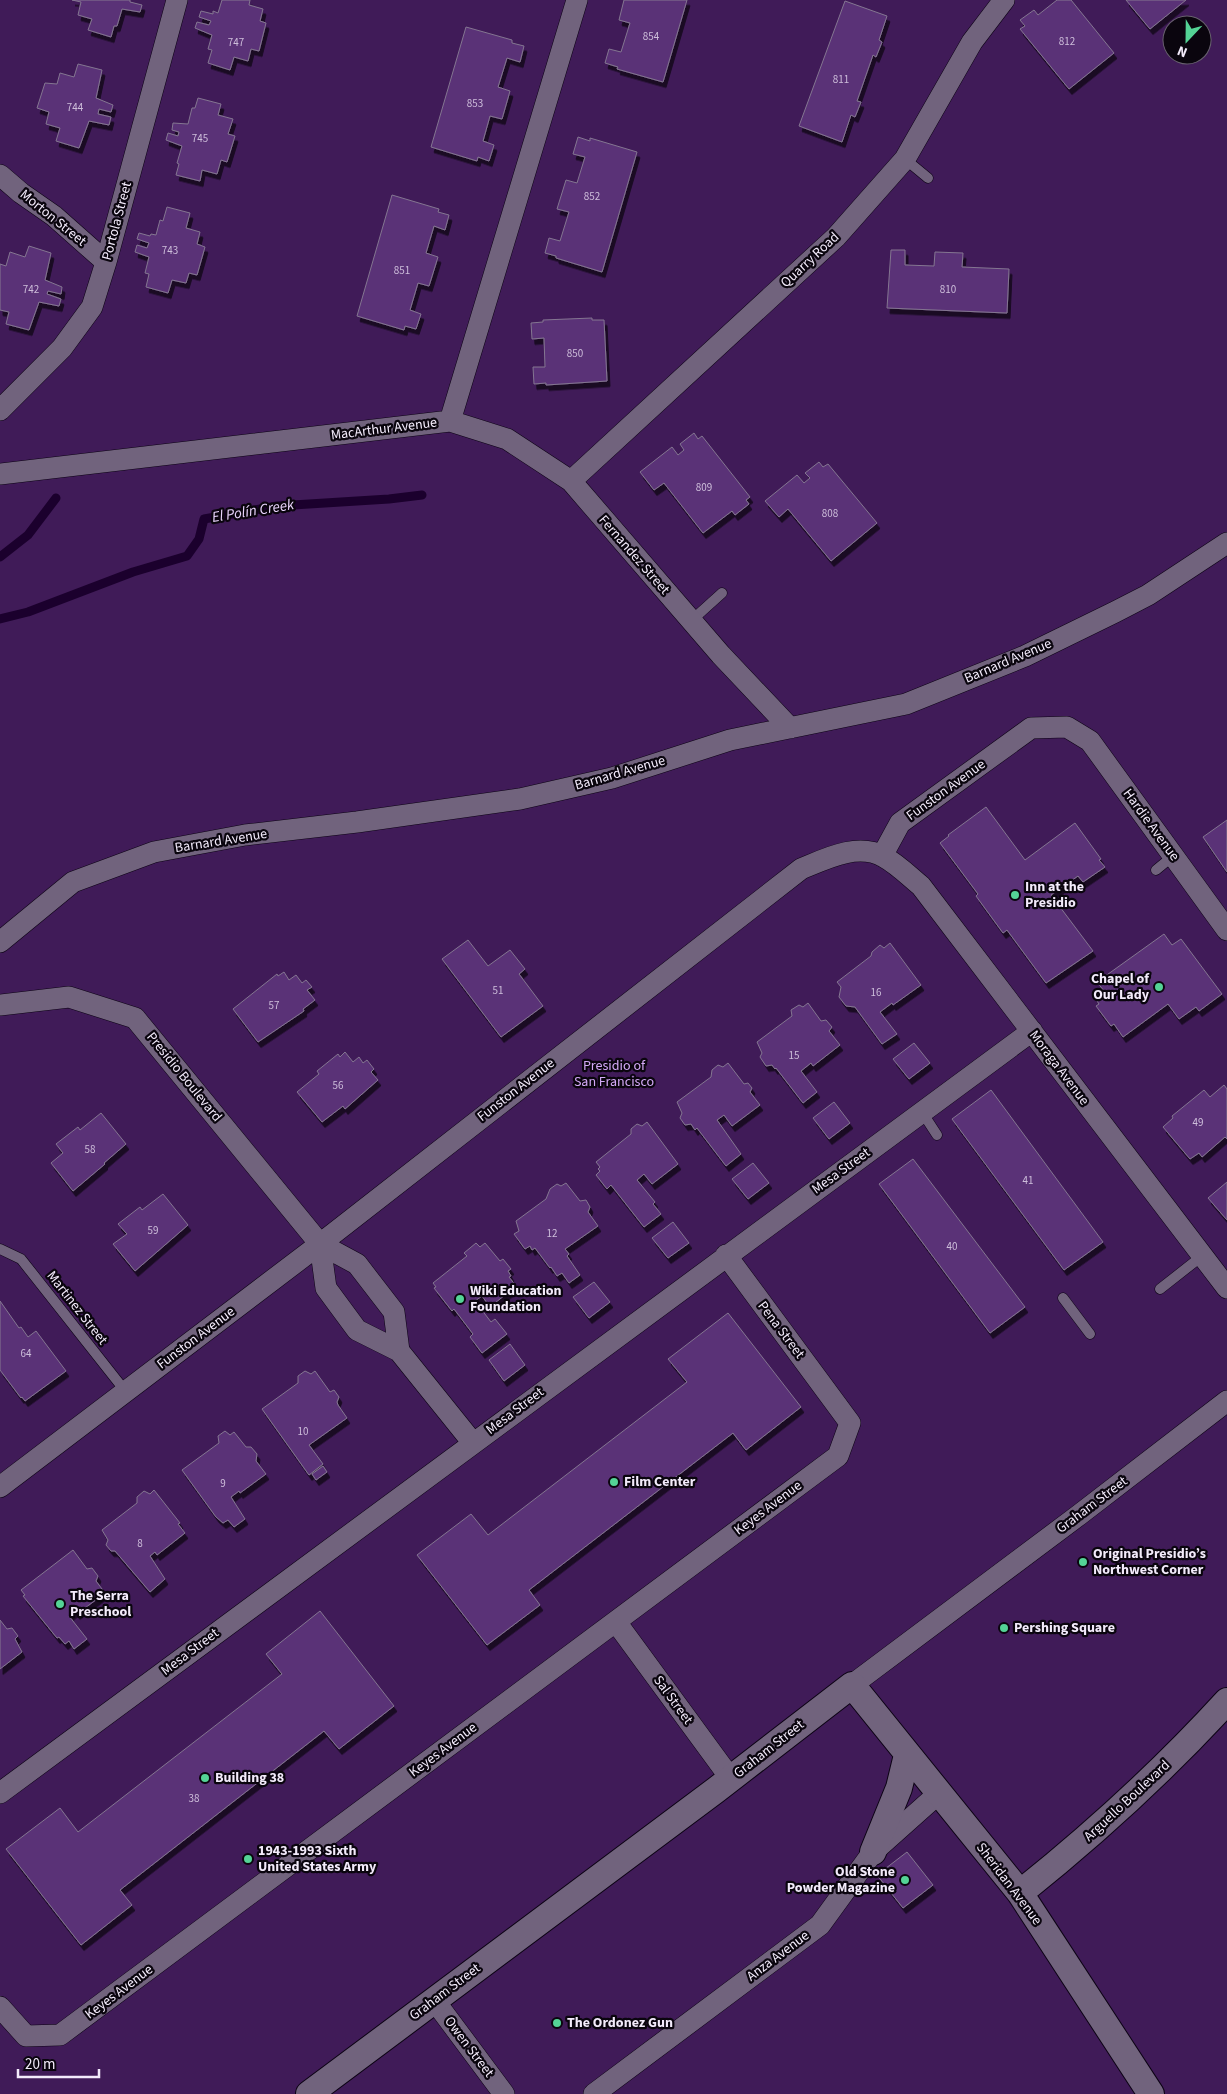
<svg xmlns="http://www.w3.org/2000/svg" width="1227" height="2094" font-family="'Source Sans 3',sans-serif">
<defs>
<filter id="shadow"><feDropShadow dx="3" dy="5.5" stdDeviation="0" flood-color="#0009"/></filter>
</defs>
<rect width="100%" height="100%" fill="#23172d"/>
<path fill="#401b58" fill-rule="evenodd" d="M0 0H1227V2094H0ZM1172 25H1202V55H1172Z"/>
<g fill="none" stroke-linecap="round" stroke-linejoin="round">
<path stroke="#1b002d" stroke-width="9" d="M0 557 28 535 56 498
M0 619 28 612 133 572 187 556 199 539 204 519 277 506 389 499 422 495"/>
</g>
<path fill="#5a3277" stroke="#847691" filter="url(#shadow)" d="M72 0H130V2L142 5 140 12 122 9 117 26H114L111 37 88 30 92 19 78 15 81 2Z
M222 0H250L249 5 263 9 260 21 266 23 259 51 251 49 248 61 234 57 230 70 208 63 212 50 208 49 212 35 195 28 197 22 209 25 211 21 199 17 201 11 213 14V11L218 13Z
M624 0H687L663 82 617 69 618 67 605 63 609 49 621 52 630 23 619 20Z
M1057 0H1071L1114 53 1069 89 1020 29 1025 26 1020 20 1034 10 1038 15Z
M1126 0H1186L1150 29Z
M845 1 887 16 879 40 882 42 876 57 873 55 857 101 861 102 855 117 851 115 842 142 799 126Z
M466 27 512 40V43L524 46 520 62 507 58 498 87 510 91 502 119 490 116 483 141 494 145 489 161 478 157 477 161 431 147Z
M78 64 102 70 96 98 113 105 111 112 99 109 98 114 111 117 109 125 89 121 79 148 56 141 60 128 46 124 49 112 37 108 45 83 57 84 60 73 74 77Z
M198 98 221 104 218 115 233 119 228 134 235 136 227 162 221 160 217 174 202 170 200 181 176 175 179 164 177 163 182 146 166 140 168 133 178 136 179 132 172 130 173 123 188 124 192 108H195Z
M578 137 590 141V138L637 152 602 272 556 258V256L545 253 549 238 560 241 569 212 557 209 566 180 577 183 585 157 573 154Z
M392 195 439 209 438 212 449 215 445 230 434 226 426 253 438 257 429 286 418 283 410 310 421 314 416 329 405 326 404 330 357 316Z
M167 207 190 213 186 228 200 232 197 244 205 247 197 275 189 273 186 283 172 280 168 293 146 287 149 274 145 273 149 257 135 252 137 245 147 248 149 243 137 239 139 233 150 236 151 234 156 235 160 220 163 221Z
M29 246 51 253 45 280 62 287 61 294 48 291 47 294 61 299 59 306 39 302 29 330 6 324 9 312 0 310V264L6 266 10 252 25 257Z
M891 250H905V265L934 266 935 252 963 253 962 267 1009 269 1007 313 887 308Z
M592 318V320H604L607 381 546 385V383L534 384 533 367H545L544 338 532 339 531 323 543 322V320Z
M694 433 698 439 702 436 750 497 746 500 749 504 735 515 732 511 703 533 664 483 654 490 640 472 672 447 678 455 684 450 680 444Z
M819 462 823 467 828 464 877 523 831 561 788 509 779 517 765 501 797 475 804 483 810 478 805 473Z
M986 807 1025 860 1075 823 1101 859 1099 860 1105 867 1083 882 1078 876 1051 895 1093 951 1046 983 1007 930 1003 933 976 896 978 894 940 843 949 836 948 835Z
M1227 820V872L1203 837Z
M1164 934 1172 945 1181 939 1222 994 1199 1011 1196 1007 1179 1019 1168 1004 1123 1037 1114 1024 1111 1026 1096 1006 1099 1004 1095 998 1104 991 1097 982Z
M468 940 488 966 510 950 525 969 519 974 543 1006 501 1037 442 959Z
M890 943 921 985 893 1005 892 1003 880 1012 897 1034 882 1044 855 1007 846 1006 839 997 841 987 837 982 871 956 872 952 880 945 884 948Z
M284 972 289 980 296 975 302 983 306 980 312 987 307 990 315 1000 303 1009 304 1011 258 1042 233 1009 277 974 278 976Z
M808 1003 821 1021 826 1020 832 1027 829 1031 840 1045 813 1066 811 1063 801 1071 817 1092 803 1103 776 1068 775 1069 772 1065 766 1066 760 1057 762 1053 757 1042 792 1016 791 1010 799 1005 803 1007Z
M914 1043 930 1063 909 1079 893 1059Z
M345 1052 353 1062 359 1057 363 1063 367 1060 374 1069 371 1072 378 1080 345 1109 343 1106 322 1122 297 1092 319 1074 317 1071 338 1054 340 1057Z
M728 1063 744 1084 748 1083 752 1088 750 1092 760 1105 732 1126 724 1115 717 1120 741 1154 726 1166 697 1128 695 1130 691 1124 685 1125 680 1118 682 1113 677 1102 711 1077 712 1070 718 1065 723 1067Z
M1224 1085 1227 1089V1139L1225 1137 1202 1157 1199 1153 1190 1159 1163 1127 1173 1118 1172 1116 1204 1090 1210 1097Z
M991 1090 1103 1242 1064 1270 952 1119Z
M834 1102 850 1123 829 1139 813 1118Z
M101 1113 126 1144 104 1163 105 1164 73 1191 51 1163 63 1153 56 1144 78 1127 80 1130Z
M647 1122 678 1164 652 1184 644 1174 637 1180 655 1202 653 1204 661 1214 644 1227 611 1185 607 1189 596 1175 600 1171 598 1169 600 1167 596 1162 631 1134V1129L637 1124 642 1126Z
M913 1159 1025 1307 990 1333 879 1184Z
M753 1163 769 1183 748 1199 732 1179Z
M1227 1182V1220L1208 1198Z
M566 1183 580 1201 586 1200 590 1207 588 1212 598 1226 565 1249 569 1254 567 1256 580 1275 569 1283 562 1273 557 1276 551 1267 550 1268 535 1248 532 1250 530 1246 525 1249 514 1234 519 1231 516 1221 546 1199 550 1189 557 1184 561 1186Z
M163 1194 188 1225 135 1271 113 1244 127 1234 118 1224 140 1207 142 1210Z
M673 1222 689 1243 668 1258 652 1238Z
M476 1243 480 1247 485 1243 500 1261 503 1259 511 1269 508 1271 511 1276 509 1277 516 1286 490 1307 482 1296 475 1301 491 1322 495 1319 507 1334 482 1353 470 1337 473 1334 454 1309 452 1311 434 1288 436 1287 433 1283 467 1256 464 1253Z
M594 1282 610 1302 589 1318 573 1297Z
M0 1301 19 1328 21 1327 28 1337 36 1331 66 1371 25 1401 22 1397 21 1398 0 1370Z
M728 1313 801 1407 746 1450 733 1433 529 1590 540 1605 487 1645 417 1555 471 1514 488 1535 687 1382 668 1359Z
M510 1344 525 1365 504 1381 489 1360Z
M305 1371 311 1374 315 1371 330 1392 334 1390 339 1397 337 1402 338 1405 347 1418 309 1445 323 1464 309 1475 262 1409 298 1383V1376Z
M225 1431 230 1435 234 1432 246 1447H251L257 1454 256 1461 266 1474 240 1493 239 1491 231 1497 245 1519 234 1527 228 1520 223 1523 216 1517 182 1470 219 1443 218 1436Z
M323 1466 327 1472 316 1480 312 1474Z
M154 1490 180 1523 178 1524 185 1533 157 1555 155 1552 150 1556 165 1579 150 1592 115 1551H111L106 1545 108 1540 102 1530 137 1503V1497L144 1491 150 1494Z
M73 1550 87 1569 92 1568 98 1576 96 1581 105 1593 77 1614 75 1611 69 1616 87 1639 74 1649 69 1641 65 1644 59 1637 57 1638 23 1596 25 1595 21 1590Z
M320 1611 394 1706 339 1749 324 1731 120 1890 132 1905 81 1945 6 1849 60 1808 78 1832 282 1674 266 1654Z
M0 1620 7 1629 12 1628 18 1636 15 1639 22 1652 0 1669Z
M907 1852 933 1885 903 1908 877 1875Z"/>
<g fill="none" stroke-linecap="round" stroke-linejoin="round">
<defs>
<path id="service" d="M905 159 928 178
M691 621 722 593
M1156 870 1173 856
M922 1112 937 1135
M0 1249 21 1259 126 1392
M1160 1289 1202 1256
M1063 1298 1090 1334"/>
<path id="minor" d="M0 175 21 193 54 216 106 262
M0 410 62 348 92 307 106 262 177 0
M450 421 507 439 571 481 721 655 790 728
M0 474 450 421 577 0
M571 481 836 237 905 159 972 42 1004 0
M882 856 900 823 1031 728 1067 727 1090 741 1227 930
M0 942 73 882 154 852 245 835 357 822 520 799 612 778 730 740 906 704 1025 656 1115 612 1148 595 1227 543
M0 1005 69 997 135 1018 320 1244 357 1264 394 1312 399 1351
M320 1244 326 1288 357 1330 399 1351 473 1443
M0 1487 320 1244 801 869C825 859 858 842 884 857 897 864 909 876 921 886L1227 1288
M616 1622 731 1779
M852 1685 1079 1515 1227 1401
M0 1793 1032 1031
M434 2000 504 2094
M0 2007 26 2036 60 2035 838 1456 850 1423 726 1255
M594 2094 820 1925 873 1852 938 1794"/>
<path id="tertiary" d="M873 1852 899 1788 907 1755
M1020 1893C1094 1834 1163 1771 1227 1701
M309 2094 716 1790 852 1685 1020 1893 1151 2094"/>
</defs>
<use href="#service" stroke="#0c0314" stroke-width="11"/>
<use href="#minor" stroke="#0c0314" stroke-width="22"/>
<use href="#tertiary" stroke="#0c0314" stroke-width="28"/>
<use href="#service" stroke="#71637d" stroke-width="10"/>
<use href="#minor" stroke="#71637d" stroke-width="21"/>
<use href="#tertiary" stroke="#71637d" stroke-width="26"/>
</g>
<g fill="#54d396" stroke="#0a050e" stroke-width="2">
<circle cx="1015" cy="895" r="5"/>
<circle cx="1159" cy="987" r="5"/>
<circle cx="460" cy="1299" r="5"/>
<circle cx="614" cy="1482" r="5"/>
<circle cx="1083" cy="1562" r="5"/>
<circle cx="60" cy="1604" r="5"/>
<circle cx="1004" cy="1628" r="5"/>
<circle cx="205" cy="1778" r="5"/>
<circle cx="248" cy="1859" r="5"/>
<circle cx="905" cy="1880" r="5"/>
<circle cx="557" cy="2023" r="5"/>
</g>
<g text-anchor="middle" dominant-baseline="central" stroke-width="4.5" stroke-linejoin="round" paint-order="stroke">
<g font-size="11" fill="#cdbdda">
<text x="651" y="36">854</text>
<text x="1067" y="41">812</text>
<text x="236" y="42">747</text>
<text x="841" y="79">811</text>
<text x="475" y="103">853</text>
<text x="75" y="107">744</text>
<text x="200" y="138">745</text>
<text x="592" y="196">852</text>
<text x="170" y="250">743</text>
<text x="402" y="270">851</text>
<text x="31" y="289">742</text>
<text x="948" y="289">810</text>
<text x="575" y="353">850</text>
<text x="704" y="487">809</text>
<text x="830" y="513">808</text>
<text x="498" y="990">51</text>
<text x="876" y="992">16</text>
<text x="274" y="1005">57</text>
<text x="794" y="1055">15</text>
<text x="338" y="1085">56</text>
<text x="1198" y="1122">49</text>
<text x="90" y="1149">58</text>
<text x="1028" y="1180">41</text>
<text x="153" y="1230">59</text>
<text x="552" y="1233">12</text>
<text x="952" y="1246">40</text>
<text x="26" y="1353">64</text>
<text x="303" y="1431">10</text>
<text x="223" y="1483">9</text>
<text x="140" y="1543">8</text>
<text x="194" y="1798">38</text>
</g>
<g font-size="14" fill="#f3ebfb" stroke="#0a050e">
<text transform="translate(53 218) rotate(39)">Morton Street</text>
<text transform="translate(117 221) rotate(-75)">Portola Street</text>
<text transform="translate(810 260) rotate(-43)">Quarry Road</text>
<text transform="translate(384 429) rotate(-7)">MacArthur Avenue</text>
<text transform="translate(634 555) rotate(49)">Fernandez Street</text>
<text transform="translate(1008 661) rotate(-23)">Barnard Avenue</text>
<text transform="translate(620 773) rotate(-16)">Barnard Avenue</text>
<text transform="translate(946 790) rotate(-36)">Funston Avenue</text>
<text transform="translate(1151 825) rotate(54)">Hardie Avenue</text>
<text transform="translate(221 841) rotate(-9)">Barnard Avenue</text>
<text transform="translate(1059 1068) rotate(53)">Moraga Avenue</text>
<text transform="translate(184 1077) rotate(51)">Presidio Boulevard</text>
<text transform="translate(516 1090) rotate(-38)">Funston Avenue</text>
<text transform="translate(841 1171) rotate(-36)">Mesa Street</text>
<text transform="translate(77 1308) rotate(52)">Martinez Street</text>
<text transform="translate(781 1330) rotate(53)">Pena Street</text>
<text transform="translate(196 1338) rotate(-37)">Funston Avenue</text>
<text transform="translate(515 1411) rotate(-37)">Mesa Street</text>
<text transform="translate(1092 1505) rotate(-37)">Graham Street</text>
<text transform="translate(768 1508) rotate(-37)">Keyes Avenue</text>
<text transform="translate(190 1652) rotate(-37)">Mesa Street</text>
<text transform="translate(673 1700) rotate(54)">Sal Street</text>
<text transform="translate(769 1749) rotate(-38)">Graham Street</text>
<text transform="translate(443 1750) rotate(-37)">Keyes Avenue</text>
<text transform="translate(1127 1801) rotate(-43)">Arguello Boulevard</text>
<text transform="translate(1009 1884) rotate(53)">Sheridan Avenue</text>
<text transform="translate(778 1956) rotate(-37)">Anza Avenue</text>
<text transform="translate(119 1992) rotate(-37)">Keyes Avenue</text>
<text transform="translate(445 1992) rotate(-37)">Graham Street</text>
<text transform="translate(469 2047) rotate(53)">Owen Street</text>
</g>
<g font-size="14" font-weight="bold" fill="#f3ebfb" stroke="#0a050e" text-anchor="start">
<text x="1025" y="887">Inn at the<tspan x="1025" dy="16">Presidio</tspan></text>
<text x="1149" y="979" text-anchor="end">Chapel of<tspan x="1149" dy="16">Our Lady</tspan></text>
<text x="470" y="1291">Wiki Education<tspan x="470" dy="16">Foundation</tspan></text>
<text x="624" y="1482">Film Center</text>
<text x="1093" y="1554">Original Presidio’s<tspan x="1093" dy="16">Northwest Corner</tspan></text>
<text x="70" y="1596">The Serra<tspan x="70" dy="16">Preschool</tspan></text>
<text x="1014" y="1628">Pershing Square</text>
<text x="215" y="1778">Building 38</text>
<text x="258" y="1851">1943-1993 Sixth<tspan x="258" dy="16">United States Army</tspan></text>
<text x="895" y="1872" text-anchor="end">Old Stone<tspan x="895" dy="16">Powder Magazine</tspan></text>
<text x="567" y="2023">The Ordonez Gun</text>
</g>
<g font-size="14" fill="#d4a9f8" stroke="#0a050e">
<text x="614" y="1066">Presidio of<tspan x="614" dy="16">San Francisco</tspan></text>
</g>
<g font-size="15" font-style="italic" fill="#e9d4fc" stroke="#0a050e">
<text transform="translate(253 511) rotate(-9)">El Polín Creek</text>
</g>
</g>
<g transform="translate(1187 40) rotate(202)"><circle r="24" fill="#0a050e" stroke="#67616d"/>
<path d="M0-4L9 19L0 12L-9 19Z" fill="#54d396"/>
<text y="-8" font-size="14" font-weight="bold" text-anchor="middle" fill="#f3ebfb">N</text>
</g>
<path d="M18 2069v8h81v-8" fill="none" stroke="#f3ebfb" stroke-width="2.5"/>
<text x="25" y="2069" font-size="15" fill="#f3ebfb" stroke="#0a050e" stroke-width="4" paint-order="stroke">20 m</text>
</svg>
